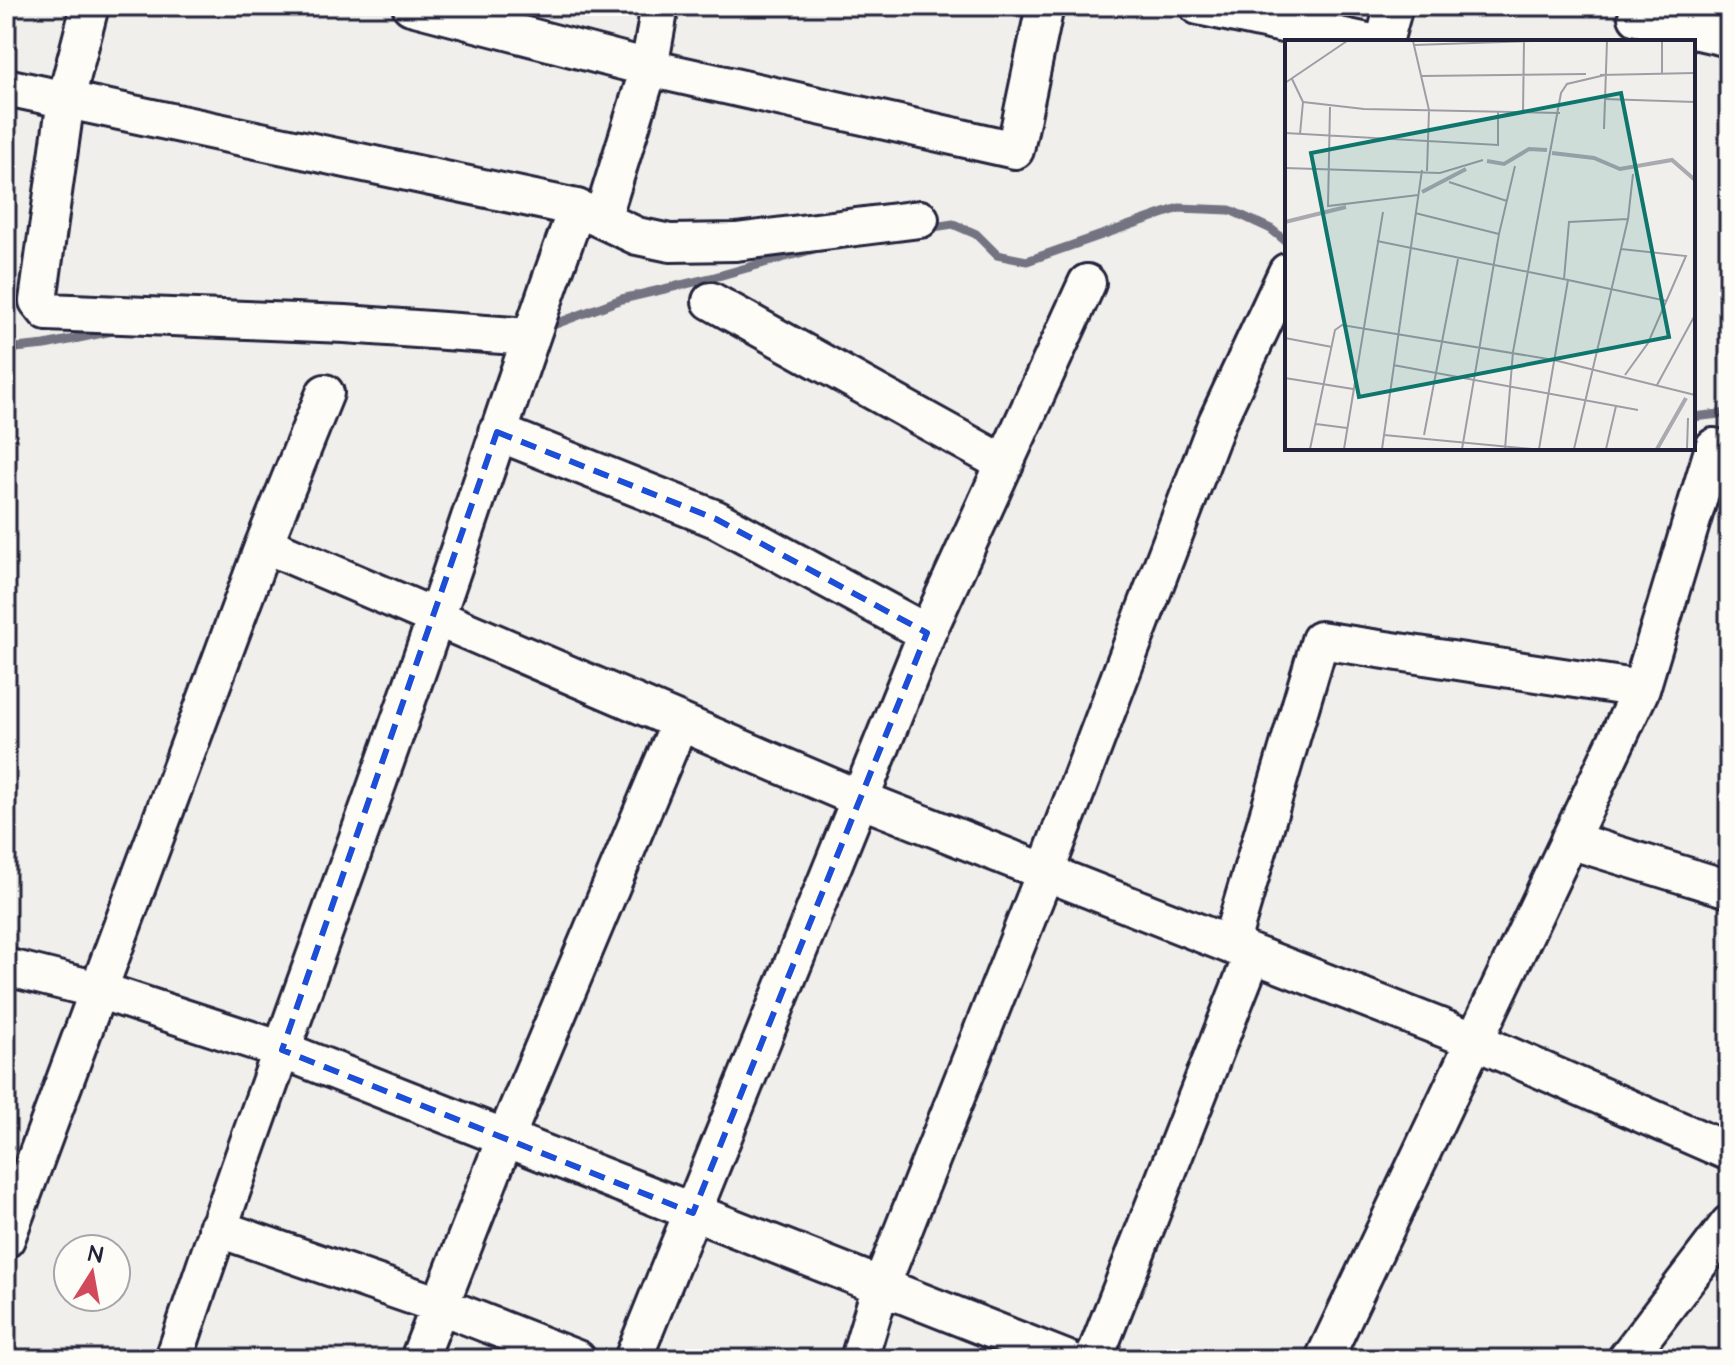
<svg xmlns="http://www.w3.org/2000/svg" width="1735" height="1365" font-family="'Architects Daughter',sans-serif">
<rect width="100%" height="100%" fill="#f0efec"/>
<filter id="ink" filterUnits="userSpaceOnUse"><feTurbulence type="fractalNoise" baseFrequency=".0125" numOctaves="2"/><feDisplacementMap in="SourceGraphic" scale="16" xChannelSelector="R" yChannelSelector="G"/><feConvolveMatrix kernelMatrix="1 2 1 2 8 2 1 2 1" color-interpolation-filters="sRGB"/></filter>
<g filter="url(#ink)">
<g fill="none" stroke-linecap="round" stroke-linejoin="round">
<path stroke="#737381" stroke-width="9" d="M927 228 953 224 976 234 997 255 1027 261 1179 208 1230 210 1271 229 1287 242
M545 328 622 299 711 278 814 249
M6 349 45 345 117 330
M1693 417 1729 413"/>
<defs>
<path id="minor" d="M90 6 66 99 38 301 47 312 345 324 529 337
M411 6 649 68 1015 150 1045 6
M1198 6 1368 42
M1637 17 1729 38
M1384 42 1394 6
M6 87 577 208 637 236 670 243 736 242 920 219
M602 219 649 68 660 6
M711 301 1005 464
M497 432 716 519 927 633 633 1359
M264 544 860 799 1253 954
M927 633 1087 283
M1569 840 1729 889
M1230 945 1320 640 1641 689
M6 967 98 990 282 1050 1066 1359
M217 1228 439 1305 577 1359
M6 1239 264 544 325 393
M174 1359C256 1111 350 867 435 620 483 483 526 344 577 208
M419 1359 505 1139 680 722
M859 1359 881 1286 1045 873 1217 422 1287 272
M1094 1359 1253 954 1473 1040 1729 1152
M1324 1359 1641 689 1714 447
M1626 1359 1729 1224"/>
</defs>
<use href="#minor" stroke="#22223b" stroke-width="42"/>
<use href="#minor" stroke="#fdfcf7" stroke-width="36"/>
</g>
</g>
<path fill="none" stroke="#1d4ed8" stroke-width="6" stroke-dasharray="16 10" stroke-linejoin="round" d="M497 432 716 519 927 633 693 1213 282 1050Z"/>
<g transform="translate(1285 40)">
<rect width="410" height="410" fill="#f0efec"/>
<path fill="none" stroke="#a9a9b0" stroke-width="4" d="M267 113 309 118 335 129 387 120 410 140M202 121 219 124 244 109 262 110M137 152 181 129M0 182 61 167M372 409 401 358"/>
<path fill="none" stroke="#9e9da5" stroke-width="2" d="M128 1 144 70 142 131M377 1V33M129 5 246 1M315 35 410 33M136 36 301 34M7 39 18 62 15 94M0 43 62 1M319 59 410 62M18 62 79 69 275 73M45 67 43 166 133 155M238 73 239 1M319 89 322 1M0 93 213 105V72M0 128 155 133 198 120M164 142 222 161M130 173 214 194 177 409M214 194 230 126M92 201 283 240M336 209 401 216 363 303 340 335M279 239 284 182 343 179M0 298 47 307M108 325 353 370M0 338 68 349M372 345 410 275M31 384 62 388M99 395 247 409M139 395 173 219M25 409 50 290 57 285 269 320 410 355M59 409 98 172M97 409 137 130M220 409 228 312 276 53 282 44 320 35M254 409 283 240 382 261M289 409 343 179 348 134M321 409 331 366M402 409 403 378"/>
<path fill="#0f766e" fill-opacity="0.15" stroke="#0f766e" stroke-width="4" d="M336 53 384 297 74 357 26 113Z"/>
<rect width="410" height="410" fill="none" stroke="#22223b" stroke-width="4"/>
</g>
<rect width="1735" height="1365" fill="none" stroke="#fdfcf7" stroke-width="32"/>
<rect x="16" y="16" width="1703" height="1333" fill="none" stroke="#22223b" stroke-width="3" filter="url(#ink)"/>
<g transform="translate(92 1273) rotate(11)"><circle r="38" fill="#fdfcf7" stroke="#a5a5ac" stroke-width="2"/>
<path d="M0-6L14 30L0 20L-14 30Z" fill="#d1495b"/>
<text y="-12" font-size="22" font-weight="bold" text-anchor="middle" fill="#22223b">N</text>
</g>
</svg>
